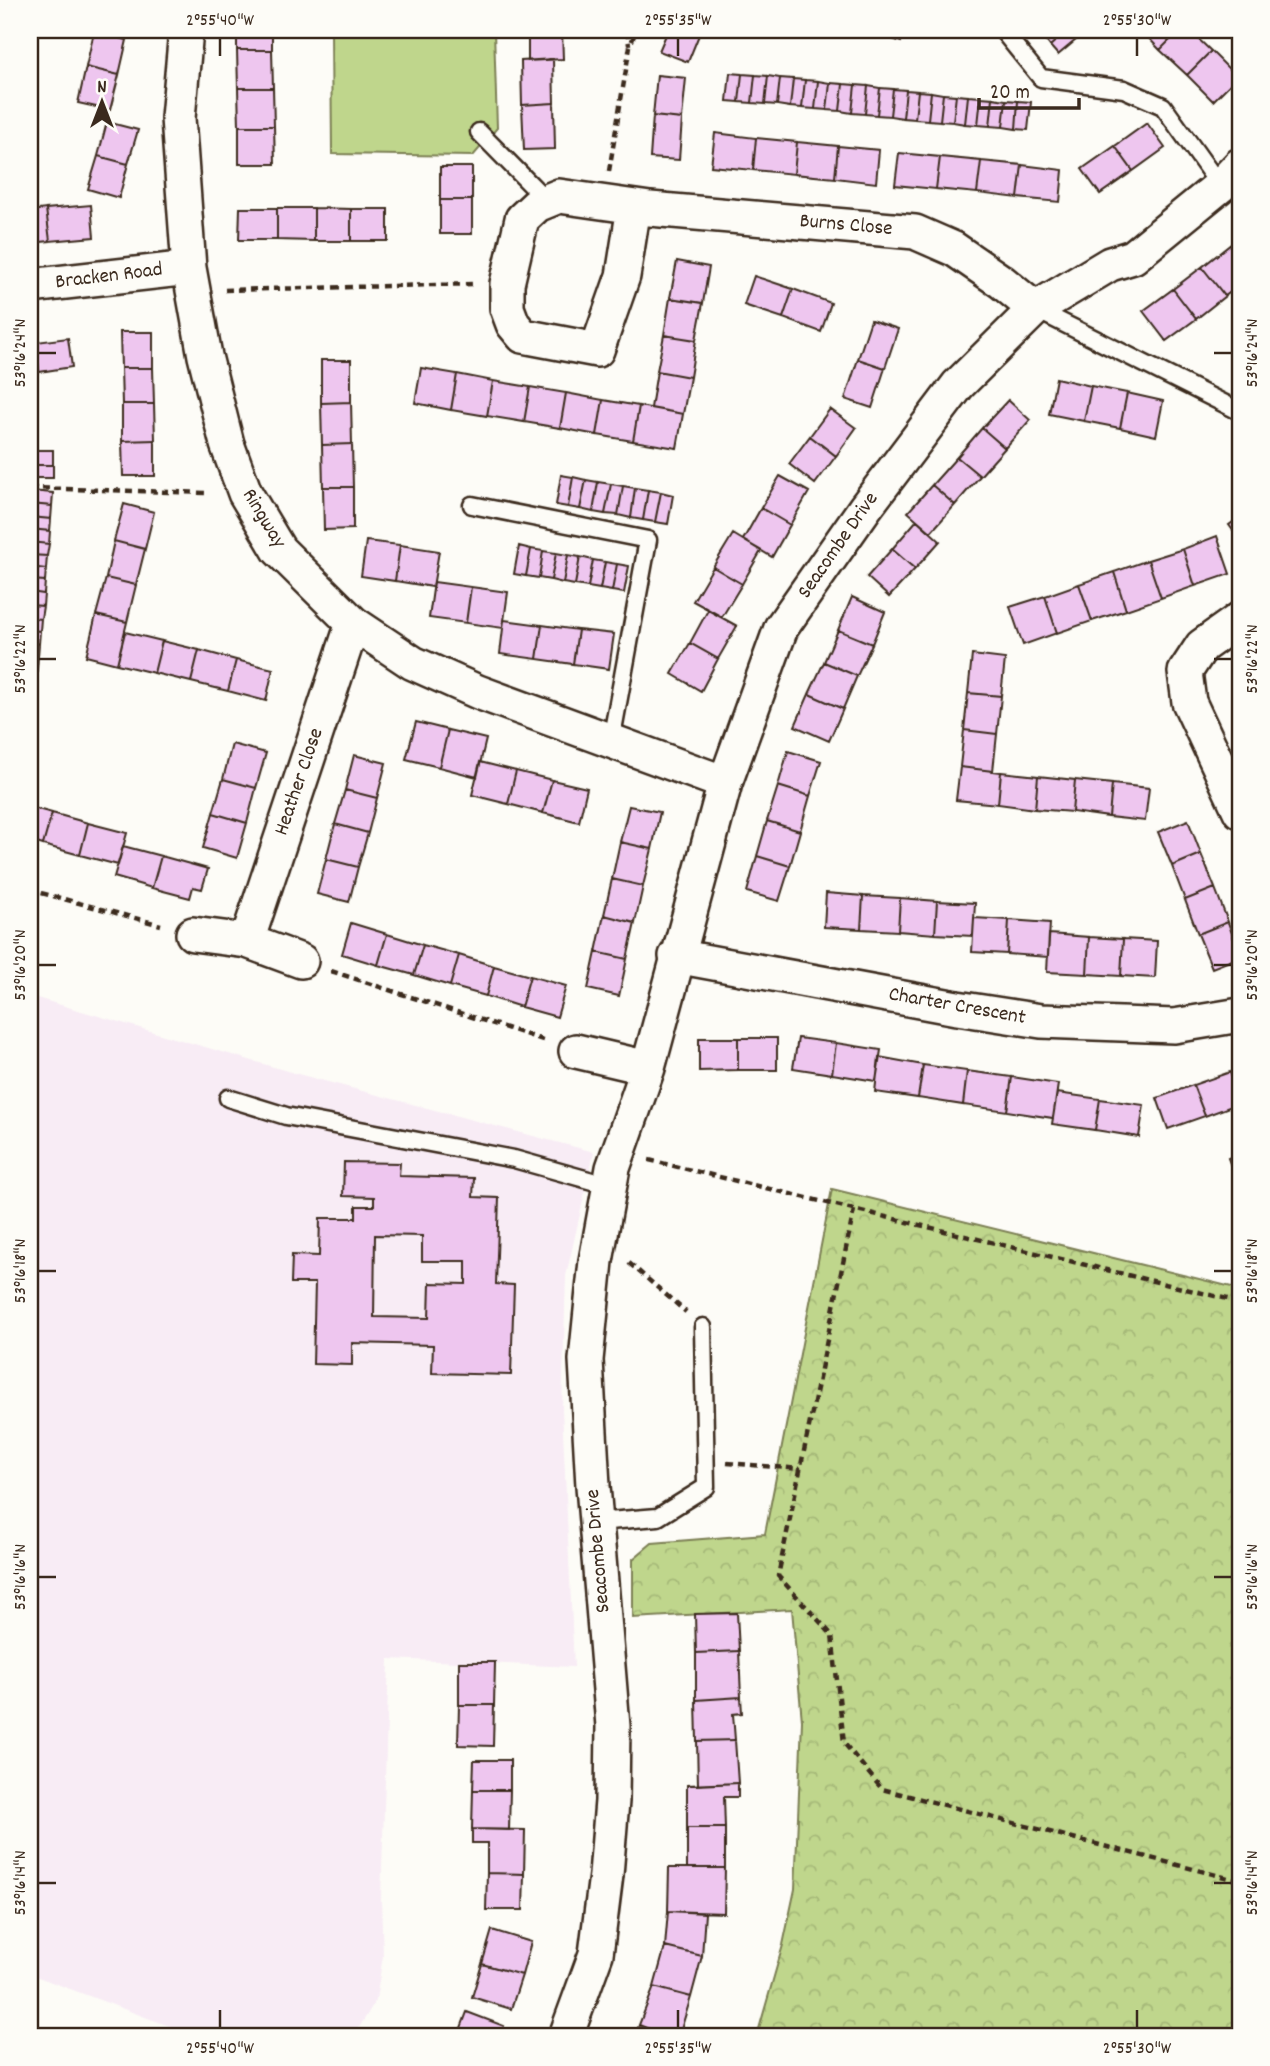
<svg xmlns="http://www.w3.org/2000/svg" width="1270" height="2066" font-family="Dekko,sans-serif">
<defs>
<pattern id="park-crowns" width="20" height="18" patternUnits="userSpaceOnUse" patternTransform="scale(1.75)"><rect width="20" height="18" fill="#bfd68c"/><path d="M2 6a3 3 0 1 1 6 0M12 15a3 3 0 1 1 6 0" fill="none" stroke="#a5b878"/></pattern>
</defs>
<rect width="100%" height="100%" fill="#fdfcf7"/>
<filter id="ink" filterUnits="userSpaceOnUse"><feTurbulence type="fractalNoise" baseFrequency=".0143" numOctaves="2"/><feDisplacementMap in="SourceGraphic" scale="14" xChannelSelector="R" yChannelSelector="G"/><feConvolveMatrix kernelMatrix="1 2 1 2 8 2 1 2 1" color-interpolation-filters="sRGB"/></filter>
<g filter="url(#ink)">
<path fill="#f8ecf5" d="M30 996 294 1073 594 1152 566 1276 562 1409 574 1667 389 1659 381 1899 383 1956 376 2000 354 2036H196L30 1974Z"/>
<path fill="#bfd68c" stroke="#7d8055" stroke-width="2" d="M331 30H494L497 128 473 156 332 154Z"/>
<path fill="url(#park-crowns)" stroke="#7d8055" stroke-width="2" d="M832 1189 1240 1289V2036H757L783 1945 795 1889 802 1721 792 1609 633 1618V1559L652 1543 765 1534Z"/>
<path fill="#eec6ef" stroke="#3b2a1e" stroke-width="2" fill-rule="evenodd" d="M95 30H129L127 40 94 32Z
M237 30H272V50H237Z
M528 30H562L563 59 528 61Z
M668 30H701L688 62 659 51Z
M879 30H892L889 38 877 34Z
M892 30H905L901 42 889 38Z
M1049 30H1068L1050 46 1042 36Z
M1068 30H1077L1082 35 1058 55 1050 46Z
M1141 30H1180L1160 50Z
M1180 30H1189L1211 51 1187 75 1160 50Z
M94 32 127 40 119 75 86 67Z
M237 50H272L273 88H238Z
M1211 51 1237 77 1213 101 1187 75Z
M553 59 554 103 522 105 521 61Z
M86 67 119 75 110 110 78 103Z
M730 73 742 74 739 102 727 101Z
M742 74 755 75 752 103 739 102Z
M657 75 686 78 682 119 653 116Z
M755 75 768 76 765 104 752 103Z
M768 76 780 78 777 105 765 104Z
M780 78 793 79 790 107 777 105Z
M793 79 805 80 802 108 790 107Z
M805 80 818 81 815 109 802 108Z
M818 81 830 83 827 110 815 109Z
M830 83 843 84 840 111 827 110Z
M843 84 855 85 852 113 840 111Z
M855 85 868 86 865 114 852 113Z
M868 86 880 88 877 115 865 114Z
M238 88H273L274 126H239Z
M880 88 893 89 890 116 877 115Z
M893 89 906 90 903 118 890 116Z
M906 90 918 91 915 119 903 118Z
M918 91 931 92 928 120 915 119Z
M931 92 943 94 940 121 928 120Z
M943 94 956 95 953 122 940 121Z
M956 95 968 96 965 124 953 122Z
M968 96 981 97 978 125 965 124Z
M981 97 993 98 990 126 978 125Z
M993 98 1006 100 1003 127 990 126Z
M1006 100 1018 101 1016 129 1003 127Z
M1018 101 1031 102 1028 130 1016 129Z
M554 103 555 149 524 150 522 105Z
M653 116 682 119 679 160 650 158Z
M107 122 138 130 128 164 98 156Z
M1147 123 1165 148 1133 171 1115 146Z
M239 126H274L275 164H239Z
M715 133 756 138 753 170 711 166Z
M756 138 797 142 794 174 753 170Z
M797 142 838 146 835 178 794 174Z
M838 146 879 150 876 183 835 178Z
M1115 146 1133 171 1100 194 1082 169Z
M899 153 940 157 936 189 895 185Z
M98 156 128 164 119 198 88 189Z
M940 157 981 161 977 193 936 189Z
M981 161 1022 165 1018 198 977 193Z
M1022 165 1063 170 1060 202 1018 198Z
M440 167H472V200H440Z
M440 200H472V234H440Z
M91 205 94 237 50 241 46 209Z
M240 208H277V240H239Z
M277 208H314V241L277 240Z
M314 208 351 209V241H314Z
M46 209 50 241 30 243V211Z
M351 209H388V241H351Z
M1240 237V255L1231 244Z
M1231 244 1240 255V285L1225 296 1202 267Z
M677 261 709 267 703 303 670 298Z
M1202 267 1225 296 1196 319 1173 289Z
M754 276 793 289 783 318 744 305Z
M793 289 831 303 821 332 783 318Z
M1173 289 1196 319 1166 341 1143 311Z
M670 298 703 303 696 340 664 335Z
M871 320 898 329 885 368 858 359Z
M120 332H153V368H121Z
M664 335 696 340 690 377 657 371Z
M68 338 72 367 39 372 36 342Z
M36 342 39 372 30 373V343Z
M858 359 885 368 872 408 845 399Z
M321 360H351V402L321 403Z
M121 368H153L154 404H122Z
M421 368 457 374 451 410 415 403Z
M657 371 690 377 683 414 651 408Z
M457 374 493 381 487 416 451 410Z
M1056 378 1091 386 1084 421 1049 414Z
M493 381 530 387 524 422 487 416Z
M1091 386 1127 393 1120 428 1084 421Z
M530 387 566 393 560 428 524 422Z
M566 393 603 400 597 435 560 428Z
M1127 393 1163 401 1156 436 1120 428Z
M603 400 639 406 633 441 597 435Z
M1008 400 1030 420 1005 448 982 428Z
M351 402 352 444 322 445 321 403Z
M122 404H154L155 440 122 441Z
M639 406 683 414 677 448 633 441Z
M830 409 856 428 836 456 810 436Z
M982 428 1005 448 980 476 957 457Z
M810 436 836 456 815 484 789 464Z
M155 440V476H123L122 441Z
M352 444 353 487H323L322 445Z
M30 450H53V465H30Z
M957 457 980 476 955 505 932 485Z
M30 465H53V478H30Z
M561 475 573 477 568 507 556 505Z
M780 476 809 492 790 525 761 508Z
M573 477 586 480 580 509 568 507Z
M586 480 598 482 593 512 580 509Z
M598 482 611 484 605 514 593 512Z
M611 484 623 486 618 515 605 514Z
M932 485 955 505 931 532 908 512Z
M623 486 635 488 631 518 618 515Z
M323 487H353V529L324 530Z
M635 488 648 490 643 520 631 518Z
M648 490 661 492 655 522 643 520Z
M30 491 53 493 52 506 30 504Z
M661 492 673 495 668 524 655 522Z
M30 504 52 506 51 519 30 517Z
M124 504 154 512 145 549 114 541Z
M761 508 790 525 772 557 743 540Z
M30 517 51 519 50 531 30 529Z
M1240 517V540L1229 525Z
M917 520 940 541 915 569 892 549Z
M30 529 50 531 49 544 30 542Z
M733 534 761 551 742 584 713 567Z
M1217 536 1230 574 1195 586 1183 549Z
M114 541 145 549 136 585 106 578Z
M366 541 400 545 395 581 361 576Z
M30 542 49 544 47 556 30 555Z
M400 545 439 551 433 587 395 581Z
M519 546 531 549 526 576 514 574Z
M531 549 543 551 539 578 526 576Z
M892 549 915 569 889 597 867 577Z
M1183 549 1195 586 1161 598 1148 560Z
M543 551 556 553 551 580 539 578Z
M556 553 568 555 563 583 551 580Z
M30 555 47 556 46 569 30 567Z
M568 555 580 557 575 585 563 583Z
M580 557 593 560 588 587 575 585Z
M593 560 605 562 600 589 588 587Z
M1148 560 1161 598 1126 610 1114 572Z
M605 562 617 564 612 591 600 589Z
M617 564 629 566 624 593 612 591Z
M30 567 46 569 45 581 30 580Z
M713 567 742 584 722 617 693 601Z
M1114 572 1126 610 1092 621 1079 584Z
M106 578 136 585 127 622 96 615Z
M30 580 45 581 44 594 30 592Z
M434 582 471 587 466 623 429 618Z
M1079 584 1092 621 1057 633 1045 596Z
M471 587 508 592 503 628 466 623Z
M30 592 44 594 43 606 30 605Z
M1045 596 1057 633 1023 645 1010 607Z
M852 597 885 612 872 644 838 630Z
M30 605 43 606 41 619 30 618Z
M708 610 737 626 718 659 690 643Z
M96 615 127 622 117 664 86 656Z
M30 618 41 619 40 631 30 630Z
M504 620 542 625 537 659 500 654Z
M542 625 578 630 573 664 537 659Z
M30 630 40 631 39 644 30 643Z
M578 630 614 634 609 669 573 664Z
M838 630 872 644 857 676 824 662Z
M125 632 162 641 154 673 117 664Z
M162 641 199 650 191 682 154 673Z
M30 643 39 644 38 656H30Z
M690 643 718 659 701 691 672 674Z
M199 650 236 660 228 691 191 682Z
M972 655 1005 659 1001 696 968 693Z
M30 656H38L37 669 30 668Z
M236 660 273 669 266 701 228 691Z
M824 662 857 676 843 709 809 694Z
M30 668 37 669 36 681H30Z
M30 681H36L35 694H30Z
M968 693 1001 696 997 734 964 730Z
M30 694H35L33 706H30Z
M809 694 843 709 829 741 795 726Z
M416 722 448 730 439 767 406 759Z
M448 730 486 739 477 777 439 767Z
M964 730 997 734 993 771 960 767Z
M232 744 266 753 256 788 223 779Z
M788 751 821 761 810 796 778 786Z
M354 755 386 763 377 798 345 790Z
M480 762 516 771 508 804 472 795Z
M960 767 1001 772 998 804 956 800Z
M516 771 552 780 543 813 508 804Z
M1001 772 1038 776 1035 809 998 804Z
M1038 776 1075 780 1072 812 1035 809Z
M223 779 256 788 247 823 213 813Z
M552 780 587 788 579 822 543 813Z
M1075 780 1112 784 1109 817 1072 812Z
M1112 784 1149 788 1145 821 1109 817Z
M778 786 810 796 800 831 767 821Z
M345 790 377 798 368 833 335 824Z
M629 806 660 812 652 849 620 842Z
M30 807 52 813 43 845 30 841Z
M52 813 88 823 80 855 43 845Z
M213 813 247 823 237 858 203 848Z
M1188 820 1201 854 1172 866 1158 832Z
M767 821 800 831 790 866 757 856Z
M88 823 127 833 118 865 80 855Z
M335 824 368 833 358 867 326 859Z
M620 842 652 849 643 886 612 879Z
M123 846 161 856 152 888 114 877Z
M1201 854 1215 888 1185 900 1172 866Z
M161 856 208 869 202 889 193 887 190 898 152 888Z
M757 856 790 866 779 901 747 892Z
M326 859 358 867 349 902 317 894Z
M612 879 643 886 635 923 604 915Z
M1215 888 1228 922 1198 934 1185 900Z
M826 893 863 896 861 929 824 927Z
M863 896 900 898 898 931 861 929Z
M900 898 937 901 935 934 898 931Z
M937 901 975 903 973 936 935 934Z
M604 915 635 923 627 959 596 952Z
M974 918 1009 920 1007 954 972 952Z
M1009 920 1050 923 1048 957 1007 954Z
M1228 922 1240 957 1212 968 1198 934Z
M351 923 387 934 378 965 342 954Z
M387 934 423 945 414 975 378 965Z
M1049 934 1089 937 1087 974 1047 972Z
M1089 937 1123 939 1121 976 1087 974Z
M1123 939 1157 941 1155 978 1121 976Z
M423 945 459 955 450 986 414 975Z
M596 952 627 959 619 996 588 989Z
M459 955 494 966 486 996 450 986Z
M494 966 530 976 521 1007 486 996Z
M530 976 566 986 557 1017 521 1007Z
M699 1038H738V1070L699 1071Z
M738 1038H777V1070H738Z
M798 1038 836 1043 832 1074 793 1068Z
M836 1043 881 1050 876 1081 832 1074Z
M879 1057 923 1065 918 1098 875 1092Z
M923 1065 967 1071 963 1105 918 1098Z
M967 1071 1012 1077 1007 1111 963 1105Z
M1230 1072 1240 1103 1205 1116 1193 1085Z
M1012 1077 1058 1084 1053 1118 1007 1111Z
M1193 1085 1205 1116 1168 1129 1157 1098Z
M1057 1093 1100 1099 1095 1130 1052 1124Z
M1100 1099 1144 1105 1139 1137 1095 1130Z
M1240 1153V1184L1238 1185 1228 1158Z
M344 1162 400 1163 399 1176 474 1178 473 1197 499 1198 496 1284 514 1285 511 1375 432 1373 433 1345 352 1343V1365L313 1364 315 1283H291L292 1255 319 1256 320 1218H356V1206H374V1197L343 1196ZM375 1235 422 1236V1261H466V1284L430 1283 429 1318 374 1317Z
M737 1613 739 1651 696 1653 695 1614Z
M739 1651 741 1697 696 1700V1653Z
M459 1662H495L494 1705H459Z
M741 1697 742 1713 733 1714 735 1740 697 1741 696 1700Z
M459 1705H494L493 1746 458 1745Z
M735 1740 738 1783 698 1785 697 1741Z
M474 1760H510V1790H473Z
M738 1783V1797H724L725 1828H687V1785Z
M473 1790H510L509 1830 472 1829Z
M687 1828H725V1868H687Z
M472 1829 525 1830 524 1874 487 1873V1843H472Z
M669 1868H725L724 1913 668 1911Z
M487 1873 524 1874 523 1910H486Z
M668 1911 705 1913 702 1956 665 1947Z
M492 1930 531 1942 522 1975 482 1964Z
M665 1947 702 1956 691 1997 654 1987Z
M482 1964 522 1975 511 2009 472 1997Z
M654 1987 691 1997 679 2036H667L639 2025Z
M467 2012 504 2026 500 2036H458Z
M639 2025 667 2036H635Z"/>
<g fill="none" stroke-linecap="round" stroke-linejoin="round">
<defs>
<path id="service" d="M1002 30 1041 78 1124 89 1163 106 1220 186
M479 132 547 201
M1035 309 1235 409
M472 505 648 540 611 741
M228 1098 286 1116 514 1159 610 1186
M596 1522 658 1517 706 1487 703 1327"/>
<path id="minor" d="M186 30 178 118 189 268 205 356 227 444 245 493 279 550 353 623 413 663 478 692 725 783
M634 207 623 276 597 350 523 336 513 324 507 308V284L522 219 537 205 559 196 650 209 915 232 954 249 1002 282 1035 309
M30 286 189 268
M1240 619 1202 646 1185 672 1189 702 1240 811
M193 934 247 941
M676 956 957 1008 1041 1021 1174 1026 1240 1015
M301 961 247 941 353 623
M576 1051 648 1068
M566 2036 596 1954 606 1875 612 1801 613 1726 593 1486 586 1360 596 1261 613 1168 648 1068 725 783 781 628 865 508 958 385 1035 309 1110 264 1133 257 1220 186 1240 165"/>
</defs>
<use href="#service" stroke="#3b2a1e" stroke-width="21"/>
<use href="#minor" stroke="#3b2a1e" stroke-width="38"/>
<path stroke="#3b2a1e" stroke-width="4.5" stroke-dasharray="7 5" stroke-linecap="butt" d="M627 30 629 45
M609 171 630 46 636 30
M225 290 476 284
M30 488 209 493
M30 890 161 925
M331 971 546 1041
M649 1160 1240 1302
M854 1210 778 1576 832 1635 844 1743 882 1789 1240 1881
M629 1263 686 1312
M727 1463 801 1469"/>
<use href="#service" stroke="#fdfcf7" stroke-width="16"/>
<use href="#minor" stroke="#fdfcf7" stroke-width="33"/>
</g>
</g>
<path fill="none" stroke="#3b2a1e" stroke-width="2.5" d="M220 38V56M678 38V56M1137 38V56M38 353H56M1214 353H1232M38 659H56M1214 659H1232M38 965H56M1214 965H1232M38 1271H56M1214 1271H1232M38 1577H56M1214 1577H1232M38 1883H56M1214 1883H1232M220 2010V2028M678 2010V2028M1137 2010V2028"/>
<g text-anchor="middle" dominant-baseline="central" stroke-width="5" stroke-linejoin="round" paint-order="stroke">
<g font-size="21" fill="#3b2a1e" stroke="#fdfcf7">
<text transform="translate(846 226) rotate(5)">Burns Close</text>
<text transform="translate(109 277) rotate(-7)">Bracken Road</text>
<text transform="translate(263 519) rotate(59)">Ringway</text>
<text transform="translate(839 546) rotate(-55)">Seacombe Drive</text>
<text transform="translate(300 782) rotate(-71)">Heather Close</text>
<text transform="translate(957 1007) rotate(10)">Charter Crescent</text>
<text transform="translate(599 1551) rotate(-95)">Seacombe Drive</text>
</g>
</g>
<rect width="1270" height="2066" fill="none" stroke="#fdfcf7" stroke-width="77"/>
<g transform="translate(102 102)" stroke="#fdfcf7" stroke-width="5" paint-order="stroke">
<path d="M0-5L12 26L0 18L-12 26Z" fill="#3b2a1e"/>
<text y="-10" font-size="19" font-weight="bold" text-anchor="middle" fill="#3b2a1e">N</text>
</g>
<path d="M979 98v10h100v-10" fill="none" stroke="#3b2a1e" stroke-width="3.5"/>
<text x="990" y="98" font-size="21" fill="#3b2a1e" stroke="#fdfcf7" stroke-width="5" paint-order="stroke">20 m</text>
<rect x="38" y="38" width="1194" height="1990" fill="none" stroke="#3b2a1e" stroke-width="2.5"/>
<g font-size="18" text-anchor="middle" fill="#3b2a1e">
<text x="220" y="25">2°55'40"W</text>
<text x="678" y="25">2°55'35"W</text>
<text x="1137" y="25">2°55'30"W</text>
<text transform="translate(19 353) rotate(-90)" y="6">53°16'24"N</text>
<text transform="translate(1251 353) rotate(-90)" y="6">53°16'24"N</text>
<text transform="translate(19 659) rotate(-90)" y="6">53°16'22"N</text>
<text transform="translate(1251 659) rotate(-90)" y="6">53°16'22"N</text>
<text transform="translate(19 965) rotate(-90)" y="6">53°16'20"N</text>
<text transform="translate(1251 965) rotate(-90)" y="6">53°16'20"N</text>
<text transform="translate(19 1271) rotate(-90)" y="6">53°16'18"N</text>
<text transform="translate(1251 1271) rotate(-90)" y="6">53°16'18"N</text>
<text transform="translate(19 1577) rotate(-90)" y="6">53°16'16"N</text>
<text transform="translate(1251 1577) rotate(-90)" y="6">53°16'16"N</text>
<text transform="translate(19 1883) rotate(-90)" y="6">53°16'14"N</text>
<text transform="translate(1251 1883) rotate(-90)" y="6">53°16'14"N</text>
<text x="220" y="2053">2°55'40"W</text>
<text x="678" y="2053">2°55'35"W</text>
<text x="1137" y="2053">2°55'30"W</text>
</g>
</svg>
